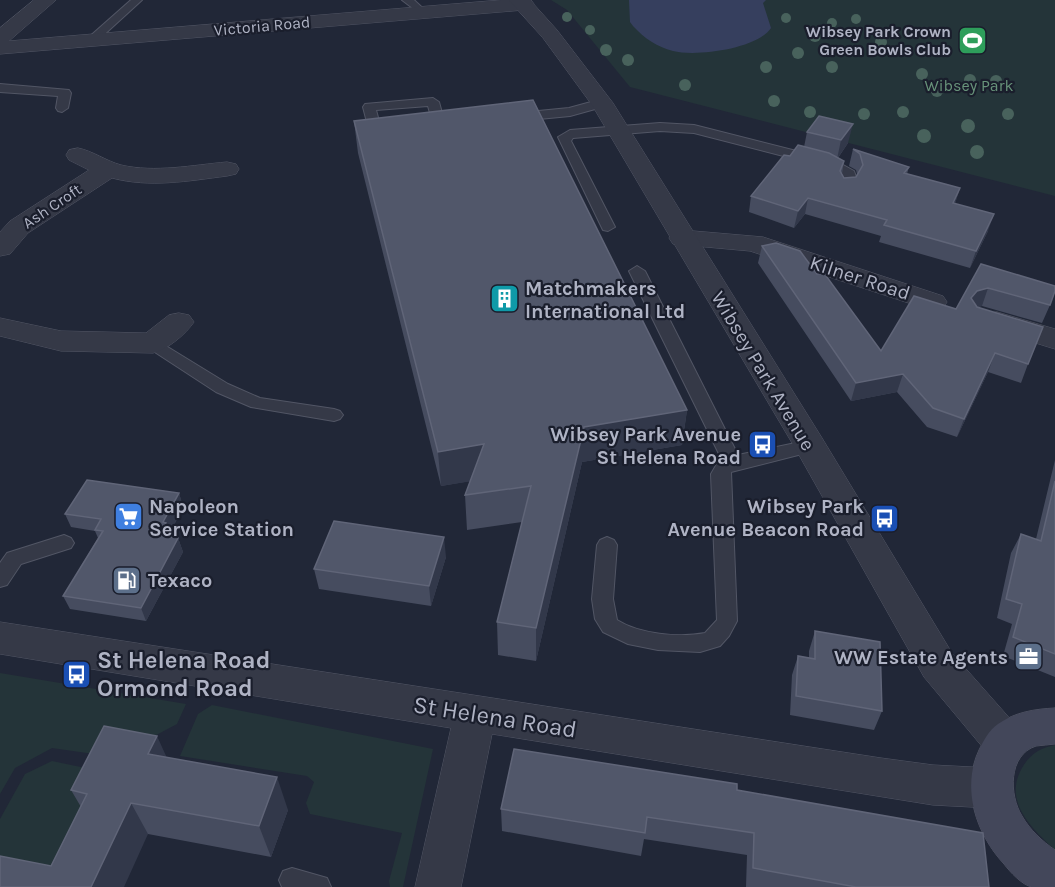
<svg xmlns="http://www.w3.org/2000/svg" width="1055" height="887" font-family="Karla,sans-serif">
<rect width="100%" height="100%" fill="#212737"/>
<path fill="#243439" d="M551 0H1055V196L630 87 567 10Z
M0 673 186 704 177 724 115 757 52 748 15 768 0 794Z
M212 705 433 749 403 887H390L389 881 402 833 310 814 306 803 314 782 307 776 180 756 198 714Z
M1055 745V850C1031 828 1003 801 1022 768 1030 754 1040 748 1055 745Z
M52 761 114 774 76 887 0 882V819L25 774Z"/>
<path fill="#363f5e" d="M629 0H766L763 3 771 28C757 49 696 57 673 51 657 47 644 38 633 26L630 22Z"/>
<g fill="none" stroke-linecap="round" stroke-linejoin="round">
<defs>
<path id="service" d="M131 0H142L96 42H88V38Z
M402 0H414L428 13 423 16Z
M0 84 69 90 71 93 68 108 62 112 58 111 56 108 58 96 0 92Z
M433 98 439 102 445 124 444 127H434L428 106 376 110 380 125 386 124 392 128 391 131 375 134 369 130 363 107 365 104Z
M602 99 606 100 608 103 606 106 570 116 518 121 512 117 518 113 569 108Z
M660 123 694 125 836 161 854 171 857 180 850 192H840L838 189 843 180V176L826 167 694 133 660 131 573 138 571 141 615 227 608 231 603 230 558 137 570 130Z
M637 266 645 271 738 455 810 440 816 441 819 446 816 451 810 452 731 472 737 621 729 636 720 646 700 652 658 650 628 644 603 632 595 619 592 599 597 545 600 540 607 537 614 540 617 545 613 599 617 620C639 634 679 638 705 633L717 620 711 474 718 462 722 460 629 271Z
M153 338 228 384 260 398 334 409 340 411 343 415 340 419 334 421 251 407 216 392 147 347 145 343 147 339Z
M64 535 71 538 74 543 71 548 21 564 7 585 0 587V563L7 553Z
M292 868 327 878 331 887H282L279 880 283 871Z"/>
<path id="minor" d="M34 0H56L9 41 501 0H531L534 4 531 8 524 10 0 54V28Z
M78 148C93 151 106 161 121 165 155 173 193 165 227 162L236 164 239 169 236 174 227 176C188 181 150 188 112 178L28 233 10 254 0 256V232L10 221 89 170 69 160 66 155 69 150Z
M682 230 763 237 943 296 947 302 943 308 933 311 750 251 673 244 669 238 673 232Z
M997 312 1055 329V349L987 328 982 321 987 314Z
M179 313 189 315 194 322C185 335 168 349 153 353L61 351 0 336V318L61 331 146 333 169 315Z
M0 622 881 758 933 765 991 768 1006 774 1013 788 1006 802 991 808 933 805 492 734 461 887H415L451 728 0 654Z"/>
<path id="tertiary" d="M509 0H530L557 30 613 103 822 438 952 653 1020 730 1026 743 1020 756 1005 762 990 756 924 677 795 448 592 105 543 38Z"/>
<path id="secondary" d="M1055 708V744C1049 745 1042 745 1036 746 1008 755 1009 795 1022 816 1030 830 1042 841 1055 850V887C1048 887 1039 887 1032 887 1022 885 1010 872 1004 864 976 834 961 788 979 750 984 740 989 730 998 724 1015 712 1035 709 1055 708Z"/>
</defs>
<use href="#service" stroke="#525665" stroke-width="2"/>
<use href="#minor" stroke="#525665" stroke-width="1"/>
<use href="#tertiary" stroke="#525665" stroke-width="1"/>
<use href="#secondary" stroke="#525665" stroke-width="1"/>
<use href="#service" fill="#353947" fill-rule="evenodd"/>
<use href="#minor" fill="#353947" fill-rule="evenodd"/>
<use href="#tertiary" fill="#353947" fill-rule="evenodd"/>
<use href="#secondary" fill="#43475a" fill-rule="evenodd"/>
</g>
<g fill="#48625c">
<circle cx="567" cy="17" r="5"/>
<circle cx="786" cy="18" r="5"/>
<circle cx="856" cy="19" r="5"/>
<circle cx="832" cy="23" r="5"/>
<circle cx="590" cy="30" r="5"/>
<circle cx="815" cy="36" r="6"/>
<circle cx="881" cy="42" r="6"/>
<circle cx="606" cy="50" r="6"/>
<circle cx="798" cy="53" r="6"/>
<circle cx="628" cy="60" r="6"/>
<circle cx="766" cy="67" r="6"/>
<circle cx="832" cy="67" r="6"/>
<circle cx="922" cy="74" r="6"/>
<circle cx="970" cy="80" r="6"/>
<circle cx="996" cy="81" r="6"/>
<circle cx="685" cy="85" r="6"/>
<circle cx="937" cy="91" r="6"/>
<circle cx="774" cy="101" r="6"/>
<circle cx="810" cy="112" r="6"/>
<circle cx="903" cy="112" r="6"/>
<circle cx="864" cy="114" r="6"/>
<circle cx="1008" cy="114" r="6"/>
<circle cx="968" cy="126" r="7"/>
<circle cx="924" cy="136" r="7"/>
<circle cx="977" cy="152" r="7"/>
</g>
<path fill="#464c5f" d="M819 116 848 143 838 158 844 161 842 174 844 178 856 177 857 174 856 170 849 166 853 149 909 167 907 174 960 188 955 203 988 231 970 268 879 242 881 236 805 214 794 228 749 212 751 196 790 156 804 147 807 132Z
M354 121 687 410 682 445 582 462 536 661 498 655 497 622 522 522 467 530 465 495 470 481 441 486 358 153Z
M762 246 817 274 881 351 956 309 981 264 1050 305 1042 323 982 306 977 307 1028 364 1021 383 988 372 957 437 927 427 897 392 851 401 758 263Z
M1055 460V677L1003 656 1012 624 997 618 1011 553 1021 534 1036 539Z
M179 493 183 507 170 533V537L178 538 183 552 146 621 70 609 63 596 98 538 95 531 71 527 65 514Z
M446 557 431 606 319 589 314 569Z
M815 631 882 711 874 730 790 715 792 675 798 656 809 658V651Z
M167 758 288 810 271 857 148 834 51 866 81 807 71 790Z
M737 790 989 887H746L747 855 644 839 641 856 502 831 501 809Z"/>
<path fill="#32384a" d="M853 124 848 143 837 159 841 140Z
M960 188 955 204 953 203Z
M808 198 805 214 794 228 798 211Z
M994 214 988 231 970 268 976 251Z
M988 288 982 306 970 309 971 298 977 291Z
M995 353 988 372 957 437 964 419Z
M903 374 897 392 851 401 856 383Z
M687 410 682 445 582 462 536 661V628L584 427Z
M484 444 485 479 441 486 438 452Z
M179 493 183 507 170 533 171 536 164 549 159 535 163 522Z
M444 537 446 557 431 606 429 586Z
M178 538 183 552 146 621 141 608Z
M157 736 172 769 148 754Z
M277 777 288 810 271 857 259 826Z
M131 803 148 834 124 887H91Z"/>
<path fill="#51576a" stroke="#606578" stroke-width="1.5" d="M533 100 687 410 584 427 536 628 497 622 531 486 465 495 484 444 438 452 354 121Z
M819 116 853 124 841 140 807 132Z
M798 145 829 153 844 161 840 171 844 178 856 177 863 165 860 154 853 149 909 167 904 173 960 188 953 203 994 214 976 251 884 225 887 220 808 198 798 211 751 196 784 155 790 156Z
M776 243 800 251 817 274 824 273 881 351 914 296 956 309 981 264 1055 286V291L1050 305 988 288 977 291 971 298 977 307 1043 327 1028 364 995 353 964 419 933 408 903 374 856 383 762 246Z
M87 480 179 493 163 522 166 523 159 535 178 538 141 608 63 596 103 531 95 530 101 519 65 514Z
M1055 481V654L1013 637 1022 604 1006 599 1021 534 1041 541Z
M334 521 444 537 429 586 314 569Z
M815 631 880 642 882 711 796 696 798 656 815 659Z
M104 726 157 736 148 754 277 777 259 826 131 803 91 887H0V856L51 866 87 794 71 790Z
M514 749 737 784V790L983 833 989 887H856L753 868 754 833 647 817 645 833 501 809Z"/>
<defs>
<symbol id="stadium-square" viewBox="-11 -11 22 22"><rect x="-9" y="-9" width="18" height="18" rx="4" fill="#2e9e5b" stroke="#1a1e2c"/><path d="M0-5a6.5 5 0 1 0 0 10a6.5 5 0 1 0 0-10ZM-3.5-1.8h7v3.6h-7Z" fill="#fff"/></symbol>
<symbol id="building-square" viewBox="-11 -11 22 22"><rect x="-9" y="-9" width="18" height="18" rx="4" fill="#0f9aa8" stroke="#1a1e2c"/><path d="M-4-6H4V6H1V3H-1V6H-4ZM-2.5-4.3h1.7v1.8h-1.7ZM.8-4.3h1.7v1.8H.8ZM-2.5-1h1.7V.8h-1.7ZM.8-1h1.7V.8H.8Z" fill="#fff"/></symbol>
<symbol id="bus-square" viewBox="-11 -11 22 22"><rect x="-9" y="-9" width="18" height="18" rx="4" fill="#1a4fb4" stroke="#1a1e2c"/><path d="M-5-6H5V4H4V6H2V4H-2V6H-4V4H-5ZM-3.5-4V0h7V-4ZM-3.5 1.2v1.5H-2V1.2ZM2 1.2v1.5H3.5V1.2Z" fill="#fff"/></symbol>
<symbol id="supermarket-square" viewBox="-11 -11 22 22"><rect x="-9" y="-9" width="18" height="18" rx="4" fill="#3f7fe0" stroke="#1a1e2c"/><path d="M-6-5.5h2.5l.6 2H6L4.5 2H-2.5L-4.4-4H-6ZM-1.5 3.2a1.3 1.3 0 1 0 .1 0ZM3 3.2a1.3 1.3 0 1 0 .1 0Z" fill="#fff"/></symbol>
<symbol id="fuel-square" viewBox="-11 -11 22 22"><rect x="-9" y="-9" width="18" height="18" rx="4" fill="#5c6f8a" stroke="#1a1e2c"/><path d="M-5.5-6h7V0h2V4h1.3V-2.5L3-4.5l.8-.8L6-3V5H2.5V1h-1V6h-7ZM-4.2-4.7v3.2H.2V-4.7Z" fill="#fff"/></symbol>
<symbol id="office-square" viewBox="-11 -11 22 22"><rect x="-9" y="-9" width="18" height="18" rx="4" fill="#5c6f8a" stroke="#1a1e2c"/><path d="M-6-3h4V-5.5h4V-3h4V5H-6ZM-1-4.5V-3h2v-1.5ZM-6 0V1H6V0Z" fill="#fff"/></symbol>
</defs>
<g fill-rule="evenodd">
<use href="#stadium-square" x="956" y="24" width="33" height="33"/>
<use href="#building-square" x="488" y="282" width="33" height="33"/>
<use href="#bus-square" x="746" y="428" width="33" height="33"/>
<use href="#supermarket-square" x="112" y="500" width="33" height="33"/>
<use href="#bus-square" x="868" y="502" width="33" height="33"/>
<use href="#fuel-square" x="110" y="564" width="33" height="33"/>
<use href="#office-square" x="1012" y="640" width="33" height="33"/>
<use href="#bus-square" x="60" y="658" width="33" height="33"/>
</g>
<g text-anchor="middle" dominant-baseline="central" stroke-width="4.5" stroke-linejoin="round" paint-order="stroke">
<g font-size="16" fill="#afb3c4" stroke="#1a1e2c">
<text transform="translate(262 26) rotate(-5)">Victoria Road</text>
<text transform="translate(52 206) rotate(-34)">Ash Croft</text>
</g>
<g font-size="16" font-weight="bold" fill="#afb3c4" stroke="#1a1e2c" text-anchor="end">
<text x="951" y="31">Wibsey Park Crown<tspan x="951" dy="18">Green Bowls Club</tspan></text>
</g>
<g font-size="16" fill="#68937a" stroke="#1a1e2c">
<text x="969" y="85">Wibsey Park</text>
</g>
<g font-size="20" fill="#afb3c4" stroke="#1a1e2c">
<text transform="translate(860 278) rotate(18)">Kilner Road</text>
<text transform="translate(763 371) rotate(59)">Wibsey Park Avenue</text>
</g>
<g font-size="20" font-weight="bold" fill="#afb3c4" stroke="#1a1e2c" text-anchor="start">
<text x="525" y="288">Matchmakers<tspan x="525" dy="23">International Ltd</tspan></text>
<text x="741" y="434" text-anchor="end">Wibsey Park Avenue<tspan x="741" dy="23">St Helena Road</tspan></text>
<text x="149" y="506">Napoleon<tspan x="149" dy="23">Service Station</tspan></text>
<text x="864" y="506" text-anchor="end">Wibsey Park<tspan x="864" dy="23">Avenue Beacon Road</tspan></text>
<text x="148" y="580">Texaco</text>
<text x="1008" y="657" text-anchor="end">WW Estate Agents</text>
</g>
<g font-size="24" font-weight="bold" fill="#afb3c4" stroke="#1a1e2c" text-anchor="start">
<text x="97" y="660">St Helena Road<tspan x="97" dy="28">Ormond Road</tspan></text>
</g>
<g font-size="24" fill="#afb3c4" stroke="#1a1e2c">
<text transform="translate(495 717) rotate(9)">St Helena Road</text>
</g>
</g>
</svg>
